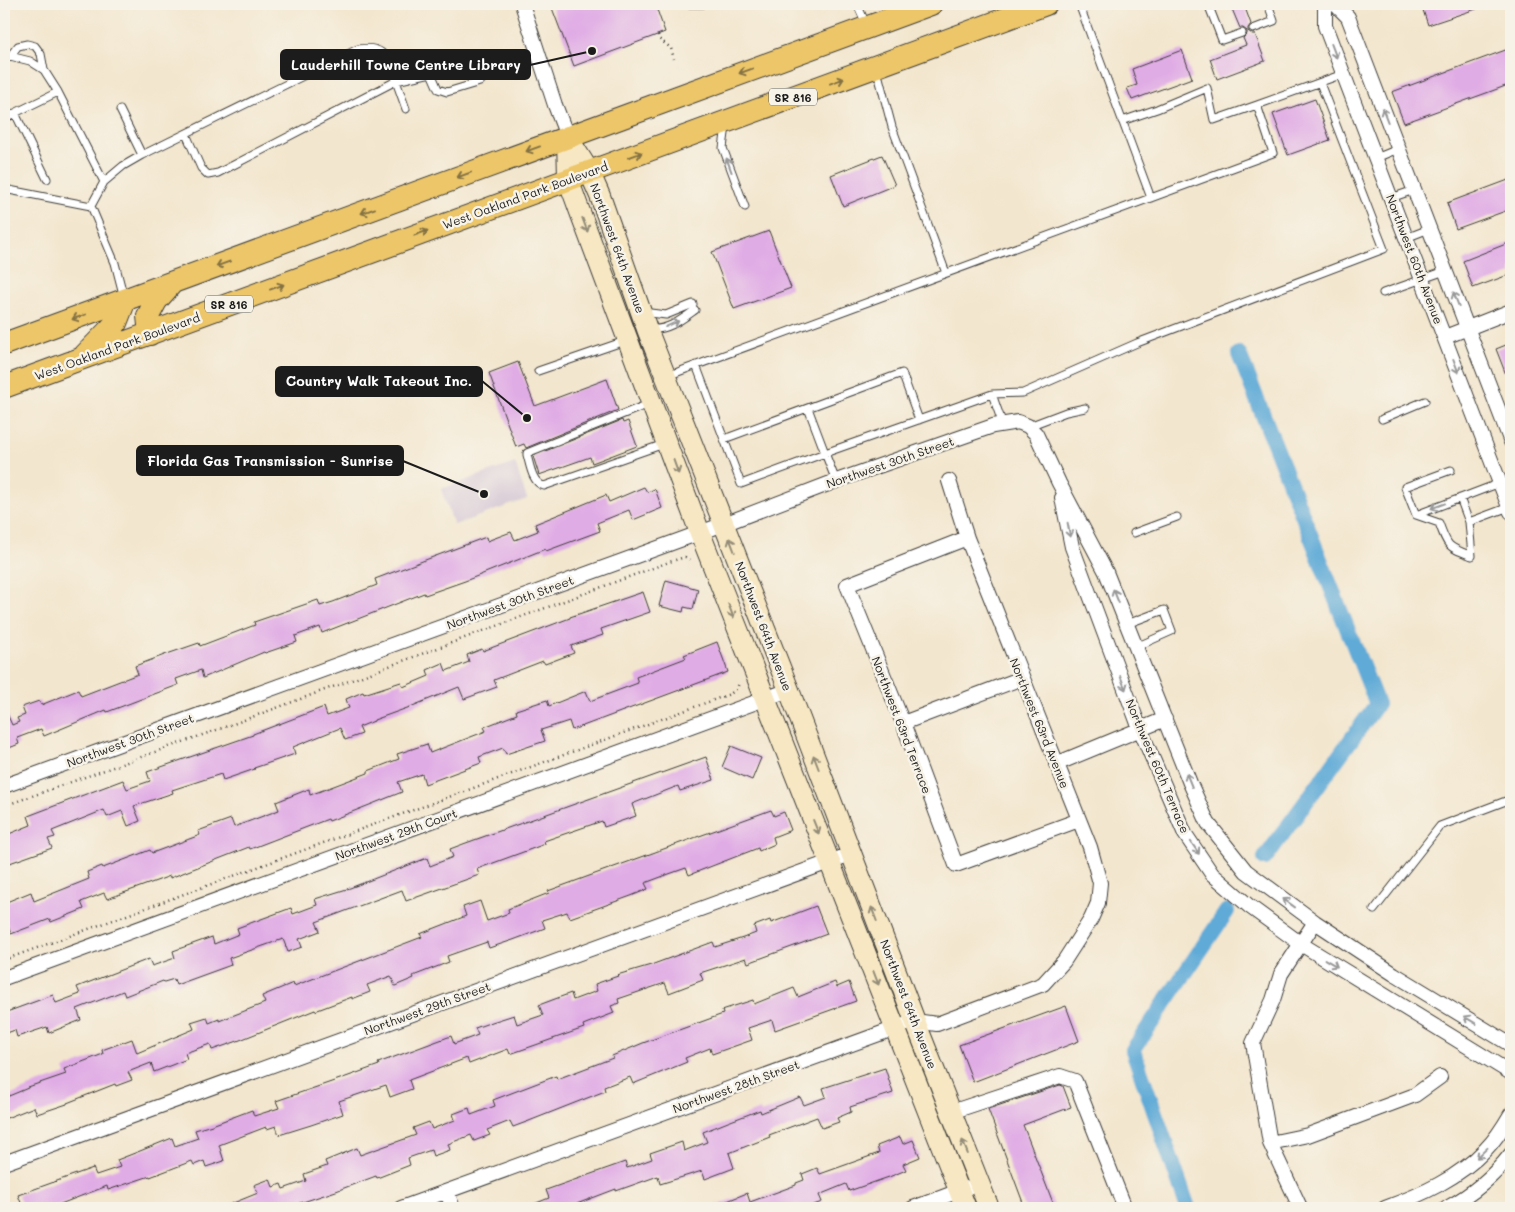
<svg xmlns="http://www.w3.org/2000/svg" width="1515" height="1212" font-family="Mali,sans-serif">
<rect width="100%" height="100%" fill="#f7f3e8"/>
<filter id="ink" filterUnits="userSpaceOnUse"><feTurbulence type="fractalNoise" baseFrequency=".02" numOctaves="2"/><feDisplacementMap in="SourceGraphic" scale="10" xChannelSelector="R" yChannelSelector="G"/><feConvolveMatrix kernelMatrix="1 2 1 2 8 2 1 2 1" color-interpolation-filters="sRGB"/></filter>
<filter id="wash" filterUnits="userSpaceOnUse"><feTurbulence type="fractalNoise" baseFrequency=".0096" numOctaves="4" result="noise"/><feDisplacementMap in="SourceGraphic" scale="20" xChannelSelector="R" yChannelSelector="G"/><feGaussianBlur stdDeviation="1.12" result="paint"/><feColorMatrix in="noise" values="0 0 0 0 0 0 0 0 0 0 0 0 0 0 0 0 0 1.4 0 .05"/><feComposite in="paint" operator="in"/></filter>
<g filter="url(#wash)">
<rect width="100%" height="100%" fill="#f3e6ce"/>
<path fill="#cebed1" d="M515 463 527 499 454 525 441 489Z"/>
<g fill="none" stroke-linecap="round" stroke-linejoin="round">
<path stroke="#5faad7" stroke-width="16" d="M1239 354 1377 704 1265 858
M1188 1208 1133 1050 1227 911"/>
</g>
<g id="blocks">
<path fill="#e0ace5" d="M563 4H655L665 32 574 66 552 8Z
M1421 4H1485V6L1428 25Z
M1244 5 1251 24 1248 28V31L1252 34H1255L1265 61 1217 79 1210 59 1246 45 1243 38 1247 34V31L1243 28H1240L1232 9Z
M1511 48V84L1404 123 1392 92Z
M1182 50 1192 78 1132 100 1127 88 1137 85 1132 69Z
M1315 99 1330 140 1288 155 1273 114Z
M882 155 895 185 843 206 831 175Z
M1511 179V209L1456 229 1447 203Z
M769 231 791 288 734 309 712 252Z
M1511 242V274L1473 288 1463 261Z
M1511 343V385H1510L1496 349Z
M518 362 535 406 607 379 618 410 526 448 524 444 516 447 489 373Z
M622 420 623 423 628 421 637 446 592 463 590 457 539 475 533 456Z
M644 487 647 492 655 489 662 508 633 520 629 510 597 523 600 531 546 551 545 549 465 581 425 595 424 593 322 633 320 627 295 636 297 642 265 653 264 652 203 678 201 670 176 679 178 685 107 712 106 710 44 736 41 729 17 738 19 744 4 750V707L12 725 19 722 17 718 25 715 22 707 39 701 41 705 78 690 81 696 138 674 135 666 167 654 199 643 200 646 255 625 254 622 318 600 320 606 333 602 377 585 375 579 486 537 487 541 511 532 515 540 538 531 535 524 572 509 606 495 609 502Z
M666 580 698 589 693 609 684 607 683 612 659 606Z
M643 592 650 612 601 629 603 635 571 646 574 653 545 664 543 661 494 680 497 687 464 699 459 687 410 707 374 720V721L359 727 362 734 345 740 340 728 293 747 295 754 254 768 255 769 223 780 221 774 172 790 173 793 134 806 140 821 128 826 122 811 107 817 104 810 52 831 55 837 48 839 52 848 4 865V836L31 825 28 816 123 780 127 789 150 781 147 772 253 735V734L324 707 327 716 349 708 346 699 363 692 364 694 401 682 403 687 429 676 427 670 443 663 446 671 469 662 467 655 482 649 483 651 570 618V617Z
M717 642 728 672 572 730 569 721 541 730 545 741 506 754 503 748 479 757 481 763 425 784 422 774 398 782 402 792 362 808 329 821 328 819 250 849 249 847 170 878V876L107 899 104 893 81 902 84 909 51 922 50 919 11 934 4 916V903L31 892 34 901 89 879 87 872 102 866 103 868 150 850 152 853 200 835 198 831 231 819 234 827 279 810 276 802 309 789 310 795 368 773V771L399 759 397 754 427 744 430 753 486 731 484 727 517 714 516 710 547 700 549 706 586 691 590 701 638 683 636 677 686 658 684 655Z
M731 746 761 758 752 780 722 767Z
M706 757 714 780 680 791 678 786 632 804 636 816 604 827 602 821 544 841 545 844 477 869 479 875 406 901 402 890 316 922 320 931 299 939 302 947 288 952 283 939 229 958 231 965 176 985 174 979 164 982 163 981 125 996 123 991 77 1009 81 1020 49 1033 47 1027 17 1037 15 1030 4 1034V1013L53 995 56 1003 80 994 77 987 149 959 152 966 175 958 173 951 212 937 214 944 239 934 237 928 291 908 293 914 317 905 315 899 350 888 427 858 430 866 453 857 450 849 466 843Z
M771 810 774 816 784 812 791 830 773 837 775 844 759 851 758 848 689 875 686 868 669 874 645 883 648 889 631 896 570 918 567 912 542 920 545 928 513 940 489 948 487 942 447 956 449 962 413 976 414 978 395 986 391 976 367 985 370 992 352 999V997L315 1011V1010L235 1042 212 1050 210 1044 185 1053 187 1059 154 1072 151 1063 128 1072 132 1080 116 1086 115 1084 67 1103V1104L37 1114 34 1107 4 1119V1098L28 1088V1087L66 1074 64 1069 103 1054 102 1050 132 1039 137 1053 194 1029 191 1022 207 1017 209 1023 219 1019V1021L265 1003 262 996 293 983 294 986 422 937 420 934 466 916 463 907 480 901 487 921 509 913 508 909 549 893 548 891Z
M816 906 827 934 748 963 746 958 700 973 703 980 669 993 665 983 618 999 619 1003 611 1006 614 1013 583 1025 584 1028 510 1054 508 1049 469 1064 467 1058 409 1080 412 1089 390 1097 386 1085 339 1101 343 1114 311 1125 279 1135 276 1126 267 1129 266 1127 219 1145 224 1161 206 1167 204 1161 194 1165 192 1161 150 1177V1176L108 1190 107 1186 50 1208H23L18 1195 93 1168 96 1175 120 1167 117 1160 140 1151 172 1138 175 1146 198 1138 195 1130 212 1125 252 1110 254 1116 279 1108 276 1101 343 1078 379 1065 378 1063 451 1036 454 1044 478 1035 475 1028 492 1022 514 1015 517 1024 543 1015 539 1005 571 993 573 1000 597 991 595 984 618 976 617 975 651 965 713 942 715 947 743 938 756 933 754 926 770 920 771 923Z
M835 982 837 987 849 982 856 1001 775 1030 772 1020 748 1028 752 1040 712 1054 710 1048 685 1058 687 1062 633 1084 630 1077 604 1087 605 1091 529 1121 513 1127 510 1121 487 1130 490 1135 474 1141 471 1135 448 1144 450 1150 433 1156 431 1150 408 1158 410 1165 377 1178 376 1176 336 1191 285 1208H221L258 1193 254 1185 270 1179 273 1187 281 1184 283 1189 306 1181 304 1174 327 1166 325 1161 357 1148 360 1155 416 1135 413 1128 429 1122 432 1129 455 1120 453 1114 469 1108 471 1115 495 1106 493 1100 556 1076 557 1079 613 1058 612 1056 643 1043 723 1014 722 1010 753 1000 754 1004 794 988 798 997Z
M1066 1006 1079 1041 973 1082 959 1045Z
M885 1068 893 1093 850 1107 851 1112 837 1118 839 1122 822 1128 817 1117 769 1135 770 1137 729 1153 734 1168 705 1179 702 1171 660 1184 658 1176 616 1191V1189L566 1208H524L549 1198 546 1190 625 1162 627 1168 652 1159 650 1153 682 1142 684 1151 707 1142 703 1132 728 1122 760 1110 761 1113 800 1097 804 1105 826 1097 823 1088Z
M1060 1085 1063 1086 1071 1107 1023 1125 1055 1208H1025L988 1109Z
M900 1137 903 1144 913 1140 920 1157 903 1164 906 1170 889 1177 849 1191 846 1184 819 1195 822 1202 805 1208H710L747 1193 750 1202 796 1185V1183L804 1180 802 1174 817 1168 820 1174 879 1153 877 1146Z"/>
</g>
</g>
<g filter="url(#ink)">
<use href="#blocks" fill-opacity="0" stroke="#3c3a37" stroke-width="1"/>
<g fill="none" stroke-linecap="round" stroke-linejoin="round">
<defs>
<path id="lane" d="M690 4H703
M857 4 866 24
M1079 4 1151 198
M1208 4 1222 40 1242 33
M1253 29 1274 21 1268 4
M10 56 18 46 27 44 35 46 41 54 44 70
M4 59 10 56 30 61 44 70 58 92 104 182
M877 70 892 127 946 273
M406 109 396 81 431 73 438 89 447 92 480 82 484 77 483 70 479 66 442 60 435 62 431 73
M120 110 142 155
M15 113 58 92
M4 119 15 113 47 179
M1122 121 1157 109 1207 88 1214 120 1257 105
M726 126 723 148 745 207
M1376 158 1398 149
M4 189 91 206
M1391 198 1414 190
M1406 238 1429 229
M1383 293 1445 271
M124 298 115 263 91 206 104 182 123 166 142 155 358 49C387 45 386 59 396 81L218 173 208 175 201 168 186 134
M643 312 666 315 693 304
M650 329C667 331 681 320 695 310
M696 365 741 484 825 453 836 481
M538 371 625 341
M667 376 1273 153 1257 105 1343 74
M992 394 1023 393 1137 343 1384 249 1320 83
M650 406 641 407 527 453V455C530 465 532 483 544 486L664 444
M808 408 825 453 992 394 1003 425
M1382 419 1425 401
M1029 426 1066 412 1085 408
M724 439 902 373 919 420
M1451 470 1405 487 1416 515 1439 523C1448 548 1448 547 1472 556L1469 522 1460 498
M1416 515 1500 483
M1469 522 1509 507
M1134 533 1177 517
M1127 624 1164 610 1172 631 1136 647
M1374 910 1440 826 1511 799"/>
<path id="street" d="M522 4 555 105 567 136
M1325 4V26L1511 512
M1335 4 1348 17 1511 442
M1445 337 1511 311
M1062 498 1072 547 1140 729 1185 834 1212 874 1249 906 1301 944 1511 1073
M967 538 847 585 903 723 956 865 1079 820
M903 723 1022 678
M1056 764 1165 719
M4 786 724 524 836 481 993 426 1018 422 1028 426 1036 434 1059 483 1106 572 1190 783 1208 823 1246 871 1315 922 1394 974 1511 1045
M4 978 789 690
M951 1112 1060 1076 1075 1081 1125 1208
M1270 1143 1308 1135 1415 1095 1440 1077
M4 1163 851 854
M447 1192 453 1208
M1299 1205 1270 1143 1253 1043 1273 1000 1281 974 1315 922
M401 1208 915 1021 937 1024 1043 984 1064 961 1091 919 1098 903 1100 883 1090 847 967 538 949 481
M913 1208 967 1188
M1385 1208C1421 1195 1459 1178 1486 1149 1496 1139 1504 1126 1511 1114
M1447 1208C1471 1195 1494 1176 1511 1154"/>
<path id="secondary" d="M567 136 589 171 600 196 647 329 789 690 915 1021 989 1208
M567 137 568 179 580 212 700 533 966 1208"/>
<path id="primary" d="M150 334 148 316 156 301 172 283
M4 344 931 4
M85 355 116 323 125 300
M4 387 1046 4"/>
</defs>
<use href="#lane" stroke="#3c3a37" stroke-width="9"/>
<use href="#street" stroke="#3c3a37" stroke-width="16"/>
<use href="#secondary" stroke="#3c3a37" stroke-width="22"/>
<use href="#primary" stroke="#3c3a37" stroke-width="24"/>
<path stroke="#3c3a37" stroke-width="2.5" stroke-dasharray="1 4" stroke-linecap="butt" d="M823 4 826 10
M658 35 659 39 671 48 674 59
M4 806 236 723 669 562 685 557 692 561
M4 960 730 694 737 689 739 683"/>
<use href="#lane" stroke="#fff" stroke-width="7"/>
<use href="#street" stroke="#fff" stroke-width="14"/>
<use href="#secondary" stroke="#f7e8c3" stroke-width="20"/>
<use href="#primary" stroke="#ecc669" stroke-width="22"/>
</g>
<defs><path id="oneway-shaft" d="M-6 0H5M1.5-3L5.5 0L1.5 3" fill="none" stroke-width="1.6" stroke-linecap="round" stroke-linejoin="round" transform="scale(1.25)"/></defs>
<g stroke="#999">
<use href="#oneway-shaft" transform="translate(1334 51) rotate(69)"/>
<use href="#oneway-shaft" transform="translate(1385 115) rotate(-111)"/>
<use href="#oneway-shaft" transform="translate(729 165) rotate(-110)"/>
<use href="#oneway-shaft" transform="translate(1456 299) rotate(-111)"/>
<use href="#oneway-shaft" transform="translate(672 324) rotate(-24)"/>
<use href="#oneway-shaft" transform="translate(1456 366) rotate(69)"/>
<use href="#oneway-shaft" transform="translate(1438 506) rotate(160)"/>
<use href="#oneway-shaft" transform="translate(1069 530) rotate(79)"/>
<use href="#oneway-shaft" transform="translate(1116 596) rotate(-112)"/>
<use href="#oneway-shaft" transform="translate(1123 683) rotate(69)"/>
<use href="#oneway-shaft" transform="translate(1189 780) rotate(-112)"/>
<use href="#oneway-shaft" transform="translate(1195 848) rotate(56)"/>
<use href="#oneway-shaft" transform="translate(1289 903) rotate(-144)"/>
<use href="#oneway-shaft" transform="translate(1331 963) rotate(31)"/>
<use href="#oneway-shaft" transform="translate(1470 1020) rotate(-149)"/>
<use href="#oneway-shaft" transform="translate(1482 1153) rotate(137)"/>
</g>
<g stroke="#847142">
<use href="#oneway-shaft" transform="translate(746 71) rotate(160)"/>
<use href="#oneway-shaft" transform="translate(837 81) rotate(-20)"/>
<use href="#oneway-shaft" transform="translate(533 149) rotate(160)"/>
<use href="#oneway-shaft" transform="translate(635 155) rotate(-20)"/>
<use href="#oneway-shaft" transform="translate(464 175) rotate(160)"/>
<use href="#oneway-shaft" transform="translate(368 211) rotate(160)"/>
<use href="#oneway-shaft" transform="translate(421 233) rotate(-20)"/>
<use href="#oneway-shaft" transform="translate(223 264) rotate(160)"/>
<use href="#oneway-shaft" transform="translate(277 287) rotate(-20)"/>
<use href="#oneway-shaft" transform="translate(79 317) rotate(160)"/>
</g>
<g stroke="#948c78">
<use href="#oneway-shaft" transform="translate(585 225) rotate(69)"/>
<use href="#oneway-shaft" transform="translate(676 467) rotate(70)"/>
<use href="#oneway-shaft" transform="translate(732 545) rotate(-111)"/>
<use href="#oneway-shaft" transform="translate(731 611) rotate(69)"/>
<use href="#oneway-shaft" transform="translate(816 762) rotate(-111)"/>
<use href="#oneway-shaft" transform="translate(816 827) rotate(68)"/>
<use href="#oneway-shaft" transform="translate(874 914) rotate(-111)"/>
<use href="#oneway-shaft" transform="translate(876 978) rotate(69)"/>
<use href="#oneway-shaft" transform="translate(965 1147) rotate(-112)"/>
</g>
</g>
<g text-anchor="middle" dominant-baseline="central" stroke-width="5" stroke-linejoin="round" paint-order="stroke">
<g fill="#f7f3e8" stroke="#5e5c59" stroke-width="1">
<rect x="769" y="88.5" width="48" height="17" rx="4"/>
<rect x="205" y="295.5" width="48" height="17" rx="4"/>
</g>
<g font-size="11" font-weight="bold" fill="#1c1c1c">
<text x="793" y="97">SR 816</text>
<text x="229" y="304">SR 816</text>
</g>
<g font-size="12" fill="#1c1c1c" stroke="#f7f3e8">
<text transform="translate(525 195) rotate(-20)">West Oakland Park Boulevard</text>
<text transform="translate(618 248) rotate(70)">Northwest 64th Avenue</text>
<text transform="translate(1415 259) rotate(69)">Northwest 60th Avenue</text>
<text transform="translate(117 346) rotate(-20)">West Oakland Park Boulevard</text>
<text transform="translate(890 462) rotate(-19)">Northwest 30th Street</text>
<text transform="translate(510 602) rotate(-20)">Northwest 30th Street</text>
<text transform="translate(764 626) rotate(69)">Northwest 64th Avenue</text>
<text transform="translate(1040 723) rotate(68)">Northwest 63rd Avenue</text>
<text transform="translate(902 725) rotate(69)">Northwest 63rd Terrace</text>
<text transform="translate(130 740) rotate(-20)">Northwest 30th Street</text>
<text transform="translate(1158 766) rotate(67)">Northwest 60th Terrace</text>
<text transform="translate(396 834) rotate(-20)">Northwest 29th Court</text>
<text transform="translate(909 1004) rotate(69)">Northwest 64th Avenue</text>
<text transform="translate(427 1008) rotate(-20)">Northwest 29th Street</text>
<text transform="translate(736 1086) rotate(-20)">Northwest 28th Street</text>
</g>
</g>
<path fill="none" stroke="#1c1c1c" stroke-width="2" d="M592 51L530 65M527 418L482 381M484 494L403 461"/>
<g fill="#1c1c1c" stroke="#f7f3e8" stroke-width="2">
<circle cx="592" cy="51" r="5"/>
<circle cx="527" cy="418" r="5"/>
<circle cx="484" cy="494" r="5"/>
</g>
<g fill="#1c1c1c" stroke="#1c1c1c" stroke-width="2">
<rect x="281" y="50" width="249" height="29" rx="5"/>
<rect x="276" y="367" width="206" height="29" rx="5"/>
<rect x="137" y="446" width="266" height="29" rx="5"/>
</g>
<g font-size="14" text-anchor="middle" font-weight="bold" fill="#fff">
<text x="406" y="70">Lauderhill Towne Centre Library</text>
<text x="379" y="386">Country Walk Takeout Inc.</text>
<text x="270" y="466">Florida Gas Transmission - Sunrise</text>
</g>
<rect width="1515" height="1212" fill="none" stroke="#f7f3e8" stroke-width="20"/>
</svg>
